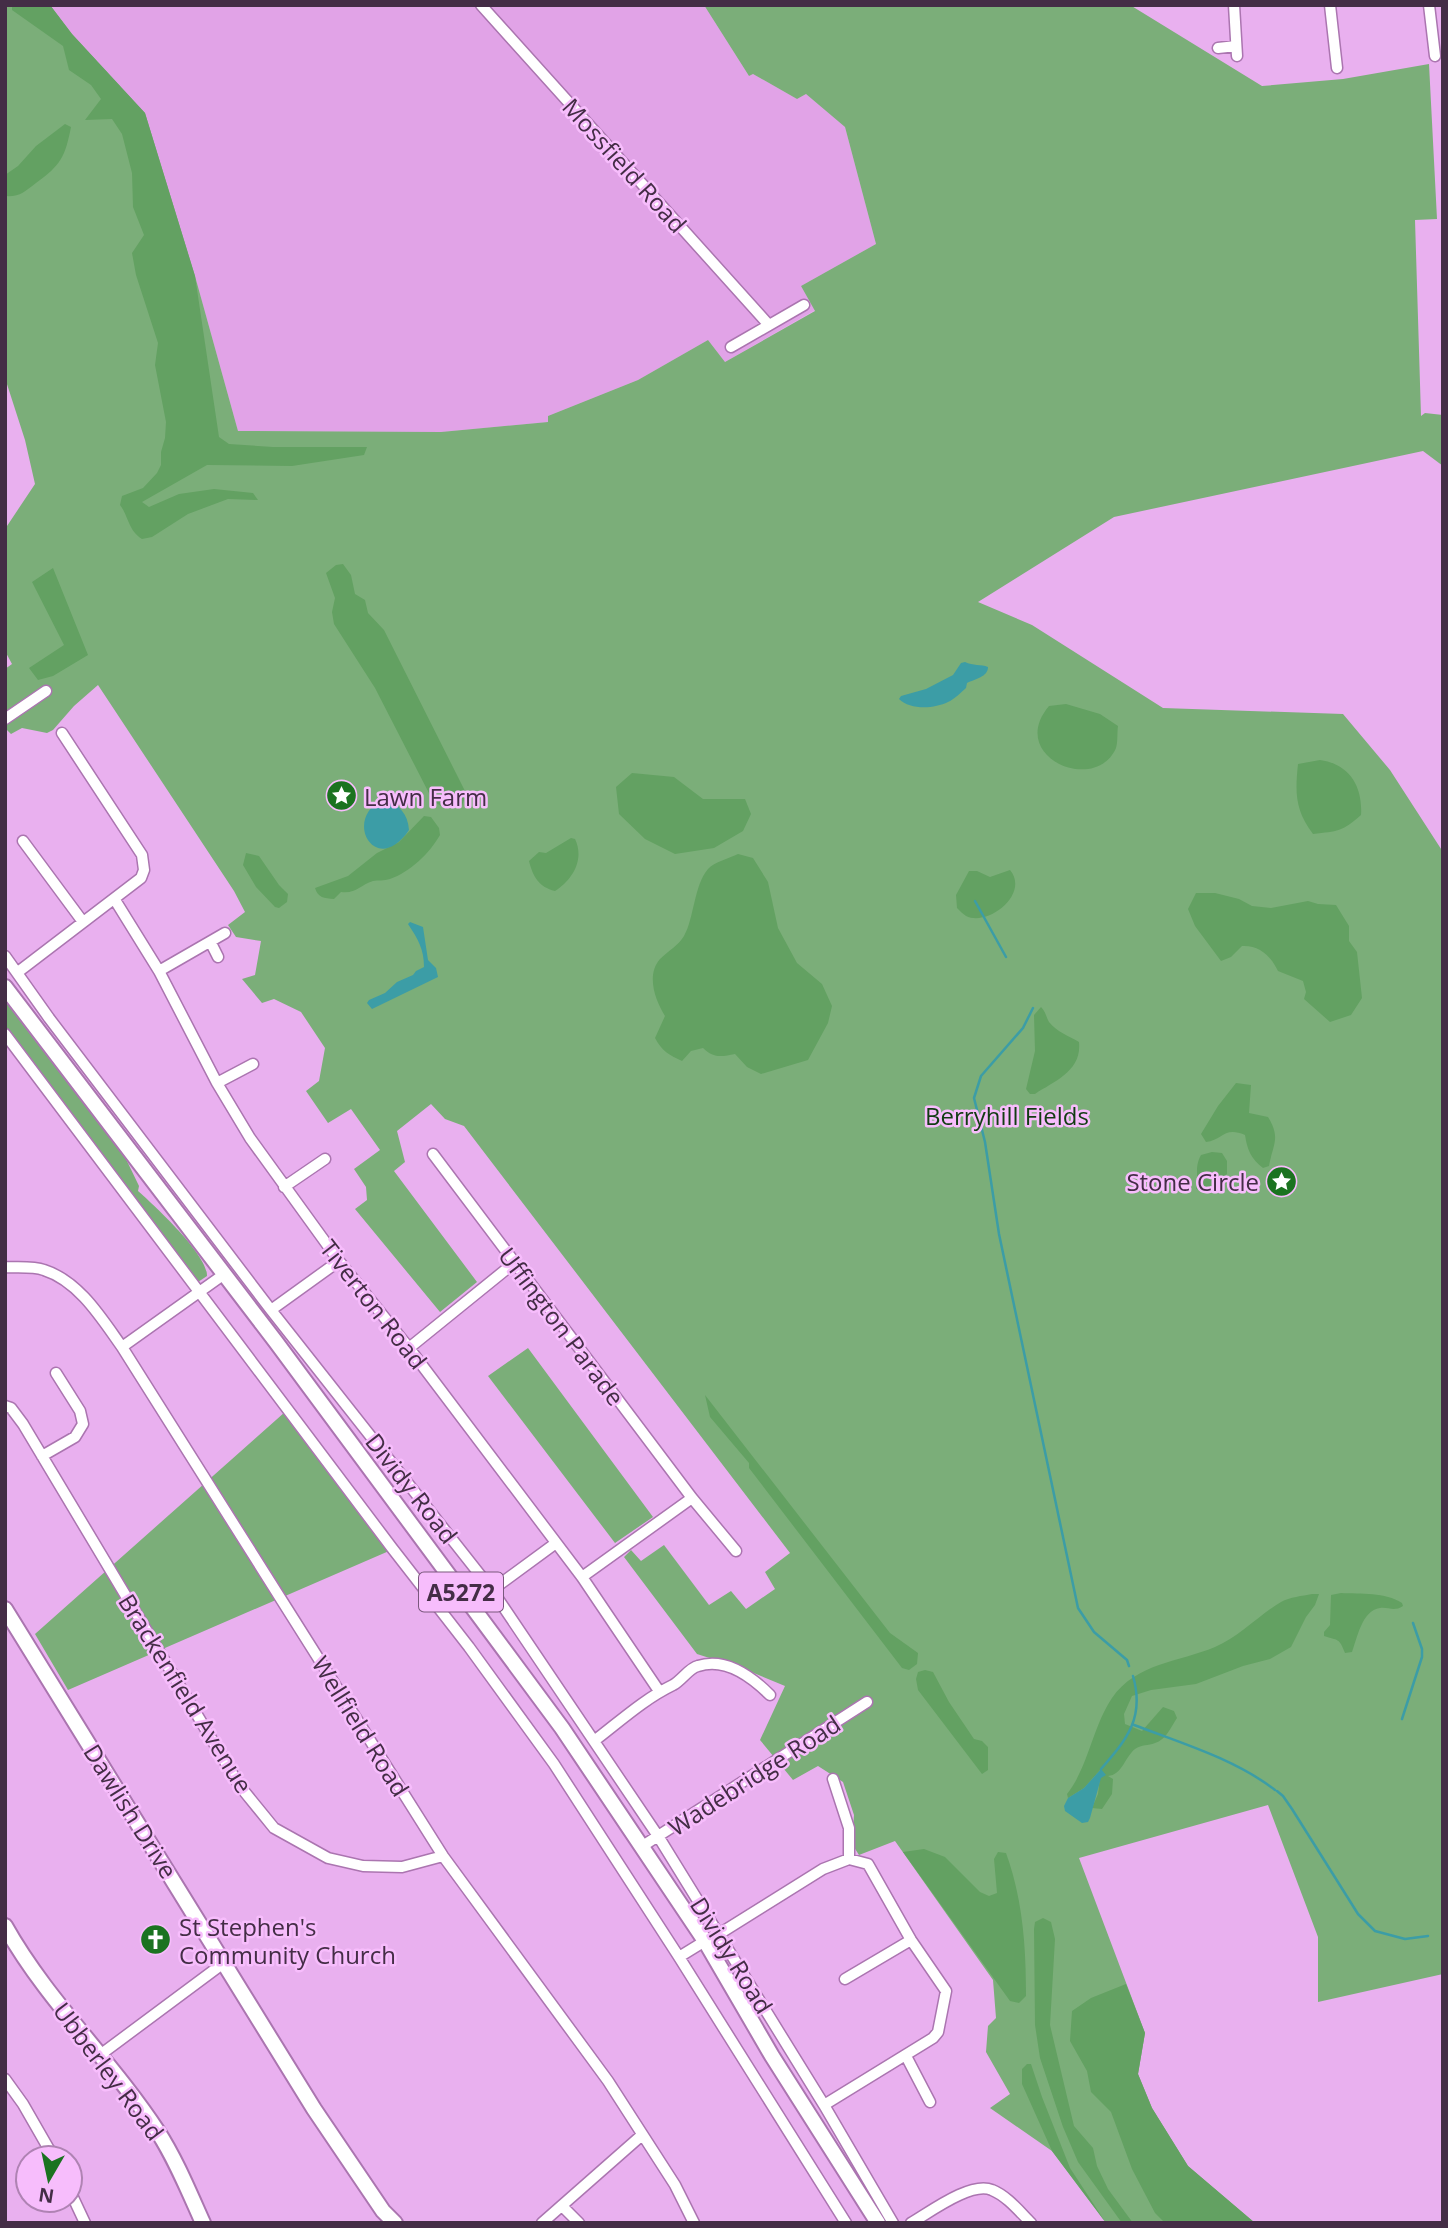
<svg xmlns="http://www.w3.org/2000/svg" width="1448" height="2228" font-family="'Open Sans',sans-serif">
<rect width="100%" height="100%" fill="#e9b0ef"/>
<path fill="#e1a3e7" d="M50 5H704L749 76 753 74 797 99 806 94 845 127 876 244 801 286 815 310 725 362 708 340 638 380 548 416 549 422 441 432 238 431 195 276 145 113 72 34Z"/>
<path fill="#7bae79" d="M5 5H50L72 34 145 113 195 276 238 431 441 432 548 422V416L638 380 708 340 725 362 815 311 801 286 876 244 845 127 806 94 797 99 753 74 749 76 704 5H1130L1262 86 1343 79 1429 64 1437 219 1415 220 1421 416 1425 413 1443 415V466L1423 451 1114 517 978 602 1032 625 1163 708 1343 714 1390 770 1443 852V1974L1318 2002V1937L1268 1805 1079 1858 1145 2033 1138 2074 1152 2108 1188 2166 1255 2223H1106L1052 2151 990 2108 1010 2094 986 2052 988 2026 996 2018 993 1980 895 1841 859 1855 852 1844 854 1815 843 1782 818 1766 793 1780 760 1740 785 1686 744 1669 697 1654 624 1557 631 1550 641 1561 664 1545 709 1605 731 1591 746 1609 775 1589 765 1572 790 1553 464 1126 445 1119 431 1104 397 1131 405 1162 394 1171 477 1282 440 1312 355 1209 367 1200 366 1187 354 1169 380 1150 351 1109 328 1123 306 1091 319 1081 325 1048 301 1012 274 999 262 1003 242 979 255 975 261 941 236 937 228 925 245 912 234 891 98 685 74 706 53 730 47 733 22 728 11 734 5 728V669L12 664 5 651V529L35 484 25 440 5 378Z
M5 1001 126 1159 139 1186 138 1191C154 1205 208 1255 207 1276L198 1282 5 1028Z
M528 1348 653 1517 615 1543 488 1376Z
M285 1412 389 1551 68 1690 35 1634Z"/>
<path fill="#63a162" d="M12 5H50L72 34 145 113 195 276 219 437 229 444 273 447H367L364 455 292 466 207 465 142 502 149 507 179 494 214 489 253 493 258 500 228 499 188 514 152 537 142 539C128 530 129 517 120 505L122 496 143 488 157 473 161 465V452L165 438 166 422 155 365 158 343 136 275 132 253 144 235 133 207 132 173 122 134 112 119 85 120 101 99 91 85 69 70 63 46 12 10Z
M65 124 71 127C65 157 61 165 36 183 24 192 20 197 5 196V175L18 166 36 146Z
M343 564 351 575 355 594 365 600 368 613 384 630 466 793 462 806 446 809 433 801 375 688 334 624 332 612 335 598 326 573 336 565Z
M53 568 88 655 53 676 38 680 29 668 64 645 32 582Z
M1066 704 1100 714 1118 726C1117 732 1118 742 1116 748 1096 795 1006 757 1049 706Z
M1320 760C1349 764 1363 786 1361 815 1342 832 1338 831 1313 834 1295 810 1295 793 1298 764Z
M632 773 674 777 703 799H745L751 814 743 831 714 848 675 854 645 839 619 814 616 787Z
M424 816 431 817 439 828 440 835C429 854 410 872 390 879 384 881 378 880 373 881 360 885 356 894 341 892L334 899C324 898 318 898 315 888L348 876 377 853 399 842Z
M571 838 575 839C585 860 572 880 555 891 539 887 533 877 529 861L539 852 546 853Z
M246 853 259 856 279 885 288 894 287 902 279 908 275 907 256 887 243 865Z
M738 854 753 858 768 882 778 928 797 963 822 984 832 1006 828 1023 808 1060 761 1074 747 1067 735 1054C721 1057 713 1058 703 1048L691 1051 682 1061C669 1055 662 1051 655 1038L665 1016C655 1000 646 975 660 959 668 951 678 946 684 936 694 919 694 885 708 869 714 862 730 858 738 854Z
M1010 870C1030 894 988 927 966 916 963 914 960 911 957 908L956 895 969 871H977L990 877Z
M1196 893H1215L1239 899 1252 906 1271 908 1308 901 1318 904 1336 905 1349 926V941L1357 952 1362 998 1351 1015 1330 1022 1304 999 1306 992 1303 981 1278 971C1271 956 1259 945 1242 946L1231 957 1221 961 1195 926 1188 909Z
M1041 1007C1046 1012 1046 1017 1049 1022 1057 1032 1069 1036 1079 1042 1082 1071 1055 1081 1035 1094H1030L1026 1089 1035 1051 1034 1015Z
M1236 1083 1251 1085 1249 1113 1268 1117C1281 1138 1273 1144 1269 1166L1263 1168C1251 1159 1247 1149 1245 1135 1224 1126 1223 1140 1206 1142L1201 1134 1218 1106Z
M1212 1152 1222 1153 1227 1161V1174L1205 1191 1196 1189C1199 1175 1194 1168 1201 1155Z
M705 1395 890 1633 918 1653 917 1664 909 1670 902 1668 749 1468V1463L710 1417Z
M1341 1593C1361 1594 1385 1592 1402 1603L1403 1606C1394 1612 1389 1607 1380 1608 1362 1610 1357 1639 1352 1652L1345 1653C1339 1637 1338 1641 1324 1636V1632L1330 1625 1331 1595Z
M1312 1594H1319L1315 1605 1306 1617 1291 1647 1270 1659 1243 1666 1196 1684 1151 1690 1132 1696 1124 1714 1125 1724 1142 1731 1163 1707 1174 1711 1177 1718C1171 1727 1166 1740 1155 1743 1148 1746 1142 1744 1135 1749 1125 1757 1122 1775 1108 1776L1113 1779 1112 1794 1102 1809 1092 1808 1098 1794 1101 1769 1084 1788 1068 1798 1067 1794C1089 1766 1092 1728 1112 1698 1136 1663 1179 1662 1215 1647 1239 1637 1259 1615 1281 1602 1290 1597 1302 1596 1312 1594Z
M925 1670 933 1672 949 1702 974 1739 982 1741 988 1747V1770L982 1774 918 1690 916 1679 918 1672Z
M924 1849 945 1857 980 1892 989 1896 997 1893 994 1859 998 1852 1006 1853C1023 1900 1026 1947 1026 1996L1019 2003 1010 2001 903 1852Z
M1043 1918 1051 1922 1055 1939 1050 2025 1074 2126 1093 2148 1097 2166 1108 2189 1133 2223H1122L1078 2162 1063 2127 1040 2058 1035 2025 1034 1929 1035 1922Z
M1126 1984 1145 2033 1138 2074 1152 2108 1188 2166 1255 2223H1165L1155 2213 1132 2169 1111 2112 1091 2092 1087 2071 1070 2041 1072 2011 1091 1998Z
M1027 2064H1031L1042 2097 1070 2168 1106 2223 1052 2151 1022 2084V2069Z"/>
<path fill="#3c9da6" d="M965 662C973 666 981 664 988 667 988 677 975 679 967 683L966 688C961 692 955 699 948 702 934 709 910 710 899 699L901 696 926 689 953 675 961 663Z
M384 799C399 804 408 814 409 830 376 879 341 818 384 799Z
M410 922 423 927 428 960 436 968 438 977 372 1009 367 1003 369 1000 385 993 397 982 413 975 416 971 424 967C424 949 418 939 408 924Z
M1101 1769 1106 1775 1101 1778 1090 1818 1088 1822 1082 1823 1065 1811 1064 1806 1068 1798 1084 1788Z"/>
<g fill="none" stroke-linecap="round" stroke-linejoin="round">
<path stroke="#3c9da6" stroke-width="2.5" d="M975 901 1006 957
M1033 1008 1023 1028 981 1076 974 1098 985 1142 999 1234 1078 1608 1094 1632 1127 1660 1129 1666
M1402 1719 1422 1657V1649L1413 1623
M1134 1725C1181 1743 1235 1759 1275 1790
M1101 1769C1127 1739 1145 1718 1133 1676
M1277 1791 1283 1796 1292 1809 1358 1914 1375 1931 1405 1939 1428 1936"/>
<defs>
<path id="street" d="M481 5 769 325
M1234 5 1237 56
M1330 5 1337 68
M1429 5 1435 56
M1218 48 1236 46
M731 347 804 305
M5 719 46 691
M23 841 83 922
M115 900 159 971 217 1083 250 1138 339 1261 409 1348 582 1577 659 1691
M211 943 218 957
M5 956 49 1018 271 1310 492 1590 658 1836 824 2105 893 2223
M159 971 225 933
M18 972 141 878 144 870 142 855 62 733
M5 1034 392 1548 469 1647 554 1764 679 1957 846 2223
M217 1083 253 1064
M433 1154 692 1498 736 1551
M284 1187 325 1159
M5 1267C17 1268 33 1266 44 1270 79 1281 102 1319 122 1347L443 1856 608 2081 675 2185 694 2223
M271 1310 339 1261
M122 1347 223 1275
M409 1348 514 1263
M5 1406 11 1408 23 1424 239 1785 274 1828 328 1858 363 1866 402 1867 443 1856
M42 1456 75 1437 83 1424 80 1411 56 1373
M582 1577 692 1498
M492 1590 556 1543
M594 1741C619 1722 644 1699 673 1685 682 1680 689 1668 698 1666 725 1657 752 1677 770 1695
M833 1779 849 1828V1859
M641 1847 867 1702
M719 1934 823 1869 849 1859 868 1864 911 1940 946 1991 938 2032 933 2038 824 2105
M679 1957 705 1941
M845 1979 911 1940
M100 2055 225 1962
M906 2056 930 2102
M5 2079 23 2104 54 2158
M70 2191 85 2223
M562 2206 579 2223
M542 2223 642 2135
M911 2223C930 2212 971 2181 992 2190 1007 2196 1019 2211 1031 2223"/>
<path id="secondary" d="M5 1609 314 2109 383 2211 395 2223
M5 1926C47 2001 111 2060 158 2132 176 2160 189 2192 203 2223"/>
<path id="primary" d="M5 987 276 1342 562 1728 705 1941 772 2056 878 2223"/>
</defs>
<use href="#street" stroke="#ab75b0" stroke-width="13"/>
<use href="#secondary" stroke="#ab75b0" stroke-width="18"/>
<use href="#primary" stroke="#ab75b0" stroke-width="18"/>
<use href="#street" stroke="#fff" stroke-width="10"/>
<use href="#secondary" stroke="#fff" stroke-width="14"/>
<use href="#primary" stroke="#fff" stroke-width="14"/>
</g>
<defs>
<symbol id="sight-disc" viewBox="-11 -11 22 22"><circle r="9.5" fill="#1b7320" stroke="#f7bdfc"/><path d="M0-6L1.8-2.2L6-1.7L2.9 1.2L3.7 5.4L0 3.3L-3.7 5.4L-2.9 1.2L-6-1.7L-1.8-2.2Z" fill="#fff"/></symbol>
<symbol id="church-disc" viewBox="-11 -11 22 22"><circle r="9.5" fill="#1b7320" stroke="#f7bdfc"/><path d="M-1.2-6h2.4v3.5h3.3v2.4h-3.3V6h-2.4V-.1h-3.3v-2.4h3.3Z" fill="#fff"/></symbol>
</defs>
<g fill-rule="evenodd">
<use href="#sight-disc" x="324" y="778" width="35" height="35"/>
<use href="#sight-disc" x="1264" y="1164" width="35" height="35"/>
<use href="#church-disc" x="138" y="1922" width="35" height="35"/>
</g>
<g text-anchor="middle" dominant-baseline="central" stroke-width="5" stroke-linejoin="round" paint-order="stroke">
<rect fill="#f7bdfc" stroke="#7a587d" stroke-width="2" x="419" y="1572.5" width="84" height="39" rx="5"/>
<g font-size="23" font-weight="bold" fill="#442d46">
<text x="461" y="1592">A5272</text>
</g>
<g font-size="24" fill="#442d46" stroke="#f7bdfc">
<text transform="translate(625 165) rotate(48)">Mossfield Road</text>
<text transform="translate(374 1304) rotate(52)">Tiverton Road</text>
<text transform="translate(562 1326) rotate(53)">Uffington Parade</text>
<text transform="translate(412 1488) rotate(52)">Dividy Road</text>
<text transform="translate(186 1693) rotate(58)">Brackenfield Avenue</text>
<text transform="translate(361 1726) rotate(58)">Wellfield Road</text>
<text transform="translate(754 1775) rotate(-33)">Wadebridge Road</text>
<text transform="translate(131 1811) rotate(58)">Dawlish Drive</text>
<text transform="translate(732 1955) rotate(58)">Dividy Road</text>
<text transform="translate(109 2071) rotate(53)">Ubberley Road</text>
</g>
<g font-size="24" fill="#442d46" stroke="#f7bdfc" text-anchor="start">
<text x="364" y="796">Lawn Farm</text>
<text x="1259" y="1181" text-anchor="end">Stone Circle</text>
<text x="179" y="1926">St Stephen's<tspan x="179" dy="28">Community Church</tspan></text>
</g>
<g font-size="24" fill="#113d12" stroke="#f7bdfc">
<text x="1007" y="1115">Berryhill Fields</text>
</g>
</g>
<rect width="1448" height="2228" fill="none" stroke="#442d46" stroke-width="14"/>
<g transform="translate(49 2179) rotate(189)"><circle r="33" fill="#f7bdfc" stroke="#af83b3" stroke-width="2"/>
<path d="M0-5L12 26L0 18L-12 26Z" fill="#1b7320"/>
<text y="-10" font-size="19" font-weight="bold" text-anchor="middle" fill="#442d46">N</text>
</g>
</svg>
